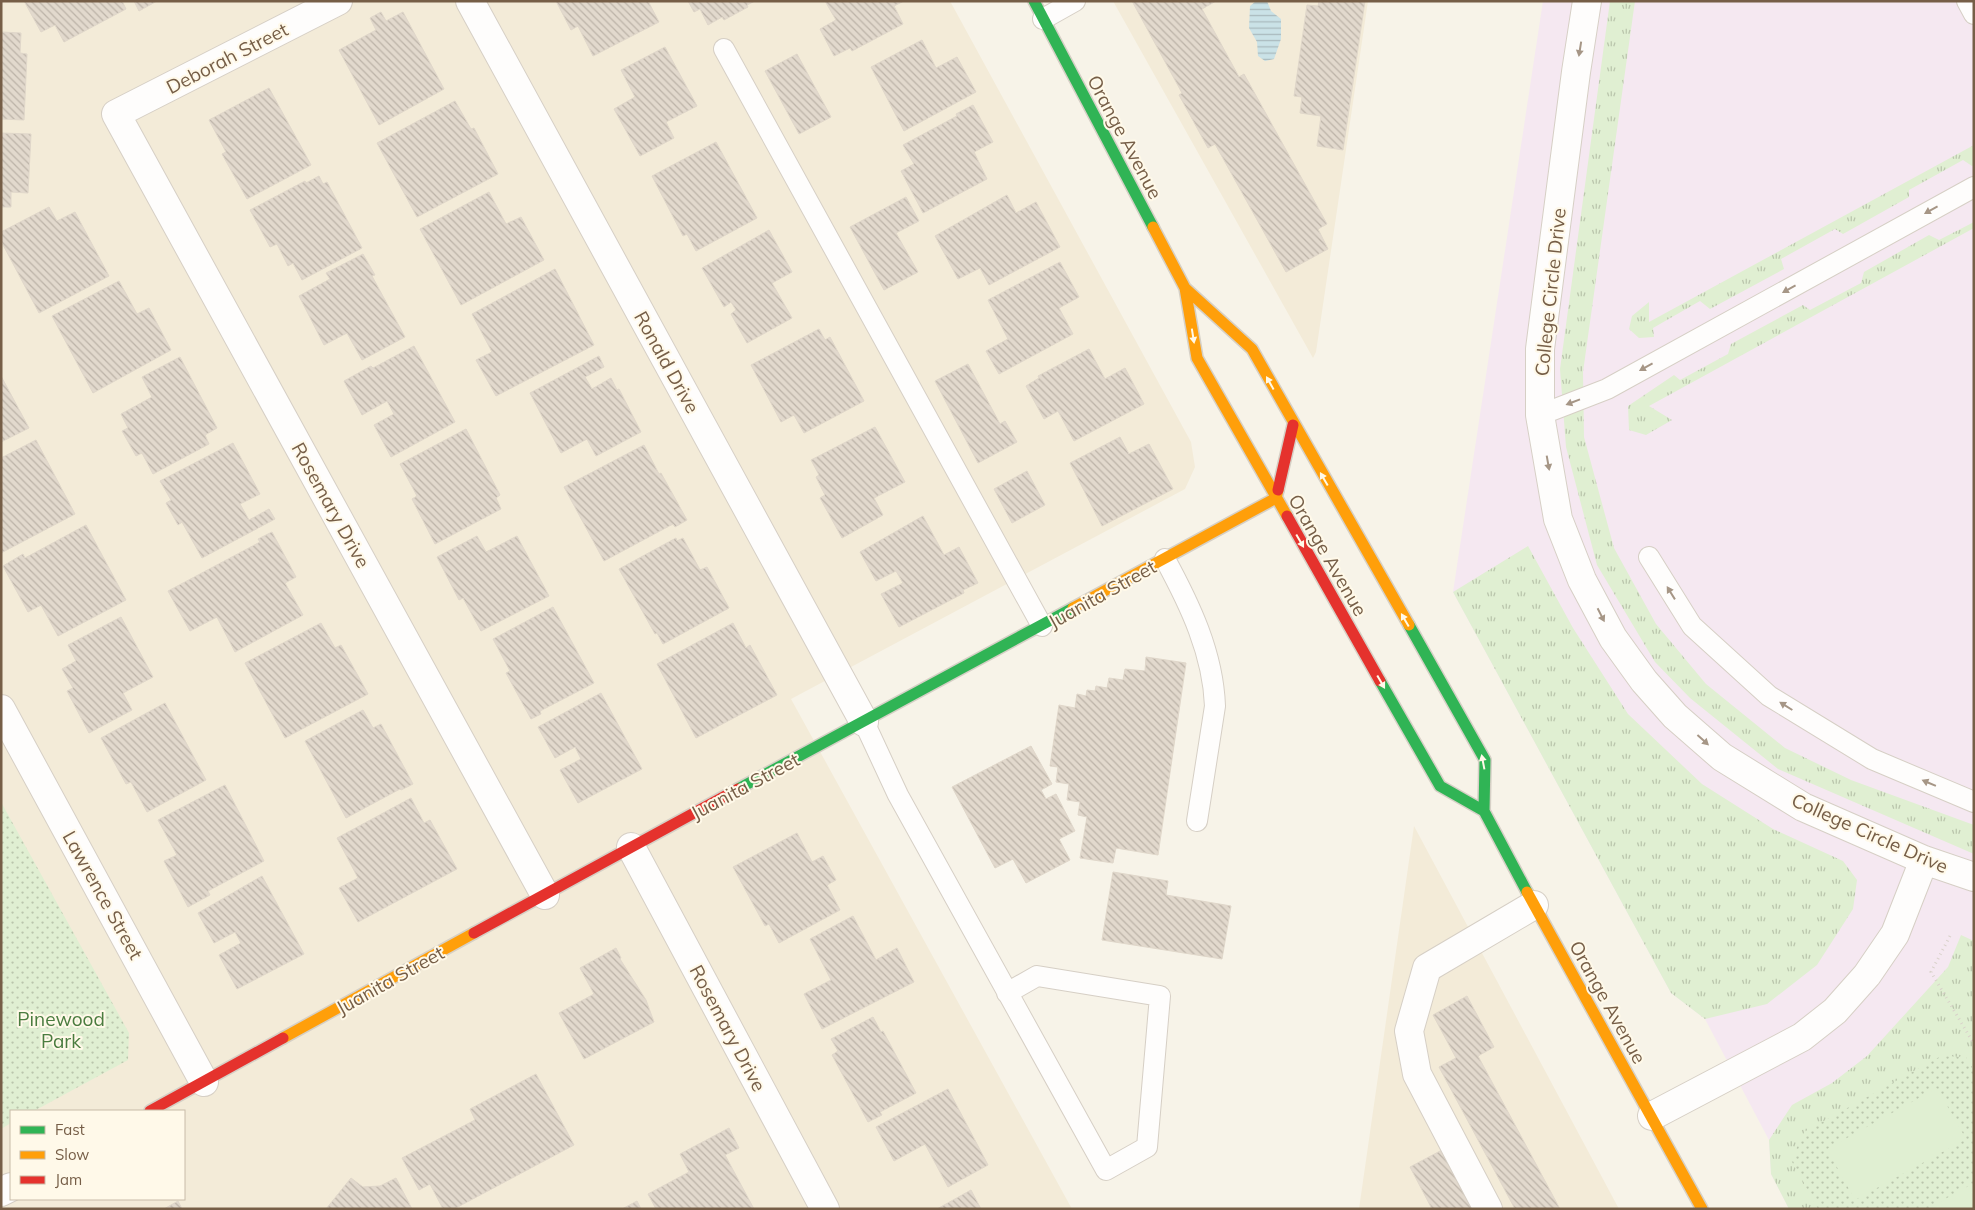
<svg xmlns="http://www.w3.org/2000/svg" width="1975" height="1210" font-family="Mulish,sans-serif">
<defs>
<pattern id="grass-tufts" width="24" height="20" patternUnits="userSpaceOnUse" patternTransform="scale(1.25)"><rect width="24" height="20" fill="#e0efd2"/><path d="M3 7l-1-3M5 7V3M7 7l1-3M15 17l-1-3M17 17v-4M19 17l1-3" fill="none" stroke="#bac5ac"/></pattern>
<pattern id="park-dots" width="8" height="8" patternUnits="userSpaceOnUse" patternTransform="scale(1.25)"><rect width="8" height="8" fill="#e0efd2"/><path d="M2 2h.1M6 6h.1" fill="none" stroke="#bac5ac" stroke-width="1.8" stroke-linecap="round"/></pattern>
<pattern id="water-rules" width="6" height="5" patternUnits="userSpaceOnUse" patternTransform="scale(1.25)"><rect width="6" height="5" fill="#cae2e7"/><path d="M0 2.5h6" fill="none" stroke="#a9babd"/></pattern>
<pattern id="building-back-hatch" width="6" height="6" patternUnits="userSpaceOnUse" patternTransform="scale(1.25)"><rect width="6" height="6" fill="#e2d9cd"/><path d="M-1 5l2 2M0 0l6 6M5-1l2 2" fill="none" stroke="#bcb3a8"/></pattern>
</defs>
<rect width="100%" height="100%" fill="#f7f3e8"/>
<path fill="#f3ebd8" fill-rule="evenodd" d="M1 1H950L1191 442 1195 467 1185 489 791 699 1072 1209H1ZM11 1111H184V1199H11Z
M1113 1H1368L1316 352 1313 358Z
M1414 826 1619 1209H1359Z"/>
<path fill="#f5e8f1" d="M1543 1H1974V1209H1789L1771 1174 1769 1140 1705 1019 1671 993 1453 592Z"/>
<path fill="url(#grass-tufts)" d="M1610 1H1635L1583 372 1584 437 1614 548 1656 624 1706 684 1785 748 1851 780 1974 825V854L1778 769 1690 698 1655 662 1597 565 1566 447 1560 369Z
M1974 145V165L1972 166 1963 160 1909 190V197L1843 234 1835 229 1781 259 1784 269 1710 309 1700 301 1653 328 1654 337 1639 338 1629 329 1632 316 1649 302V322Z
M1974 222V228L1649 406 1672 420 1646 435 1629 430 1628 406 1674 375 1680 380 1728 354 1731 344 1803 305 1810 310 1861 283 1864 272 1929 235 1939 240Z
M1528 546 1573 628 1628 714 1702 784 1773 829 1843 861 1857 880 1853 909 1817 965 1767 1004 1705 1019 1671 993 1453 592Z
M1961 935 1974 941V1209H1789L1771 1174 1769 1140 1792 1105 1832 1083 1867 1056 1948 967Z"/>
<path fill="url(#park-dots)" d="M1 802 129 1033 128 1060 34 1111H11V1123L1 1129Z
M1941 1056 1966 1057 1974 1072V1209H1818L1791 1160 1804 1132Z"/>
<path fill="#e0efd2" d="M1937 1088 1966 1139 1855 1200 1827 1149Z
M1974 1183V1209H1927Z"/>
<path fill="url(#water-rules)" d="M1256 1H1267L1271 11 1281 19V39L1274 59 1265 61 1258 56 1257 42 1249 28 1250 6Z"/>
<path fill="url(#building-back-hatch)" stroke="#e0d7ca" d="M24 1H122L126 9 64 42 55 25 41 32Z
M134 1H157L139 11Z
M556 1H648L659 22 593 56 578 26 571 30Z
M688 1H755L747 5 748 7 724 20 722 17 708 25 700 9 694 12Z
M825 1H904L894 6 903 24 852 51 850 48 834 56 820 29 836 20Z
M1132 1H1216L1202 9 1239 77 1244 74 1327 224 1318 229 1328 249 1286 272 1215 144 1208 148 1179 95 1182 93Z
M1319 1H1365L1343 150 1317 146 1321 116 1300 113 1302 97 1294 96 1307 5 1318 6Z
M381 12 386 21 403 12 444 89 379 125 339 50 376 30 370 18Z
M1 32 21 33 20 53 27 54 24 120 1 119Z
M922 40 936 68 957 57 976 92 904 131 871 67Z
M665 47 697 106 666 122 674 138 640 156 614 109 635 97 621 70Z
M797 54 831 117 799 134 765 71Z
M269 88 311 165 247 199 222 154 226 152 209 120Z
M455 101 471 129 474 128 498 174 417 217 377 143Z
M973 105 993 142 974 152 987 179 923 213 901 171 914 164 903 145 957 116 956 114Z
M1 133 31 134 28 193 11 192V207H1Z
M716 142 757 218 696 251 687 234 683 236 652 176Z
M319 176 323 184 327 182 362 248 302 280 293 263 288 266 277 244 270 247 250 210 305 181 306 183Z
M489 192 506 224 521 217 544 260 461 305 420 229Z
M1007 195 1016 213 1036 202 1060 247 989 285 980 268 958 279 935 236Z
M906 197 919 221 896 233 918 272 884 290 850 227Z
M49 207 57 221 75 212 109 276 39 313 1 241V232Z
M769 230 792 272 772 283 792 318 747 343 731 314 736 310 731 302 724 307 702 268Z
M363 254 375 275 372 276 405 337 362 360 347 333 324 345 299 296 330 279 326 273Z
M1060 262 1079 297 1059 308 1073 334 999 374 986 351 1008 339 988 300Z
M555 269 594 345 496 396 476 360 492 352 472 314Z
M119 281 137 314 149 308 171 350 93 393 52 316Z
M819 329 825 340 830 337 864 401 804 433 794 415 781 422 751 365Z
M414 346 455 422 391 457 374 425 394 414 387 401 362 415 344 381 371 366 373 368Z
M1089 349 1105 379 1125 368 1144 404 1074 441 1058 411 1044 419 1026 386 1039 378 1038 376Z
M599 356 604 367 585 377 592 389 611 378 617 390 619 389 641 432 596 456 587 439 561 453 530 393Z
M180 357 217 428 205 435 209 444 153 474 142 453 136 456 122 431 128 428 121 414 152 397 142 377Z
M968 364 1000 424 1005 421 1017 442 978 463 935 381Z
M1 376 29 428 1 442Z
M875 427 905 482 874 498 883 515 842 538 820 498 825 495 816 477 819 475 811 460Z
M466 429 500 495 496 498 501 509 435 544 412 499 417 496 400 464Z
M1120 437 1129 454 1149 444 1173 489 1102 526 1070 463Z
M36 440 75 514 1 553V458Z
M233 443 260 494 240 504 249 520 269 509 275 519 202 558 182 522 178 525 166 503 171 500 160 481Z
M644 445 659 474 661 473 687 520 675 527 673 524 604 561 564 487Z
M1027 471 1045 505 1012 523 994 489Z
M923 516 944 555 959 547 978 583 963 590 964 593 899 627 881 594 903 583 896 571 876 581 860 552Z
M86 525 126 600 58 636 41 605 28 612 3 566 23 554 25 558Z
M272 532 296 577 285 583 303 615 235 652 217 617 190 631 168 591 260 542 258 539Z
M477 536 486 552 517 536 549 596 481 631 463 598 459 600 437 557Z
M676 538 677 541 683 538 700 570 707 567 729 608 663 644 657 633 655 634 619 569Z
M553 607 594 683 540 711 541 714 531 719 506 673 510 671 493 639Z
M121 617 153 677 123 693 132 710 89 733 67 691 73 688 62 669 76 661 68 645Z
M321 623 335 648 341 645 368 694 285 738 245 663Z
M733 623 746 648 750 645 777 695 696 738 657 664Z
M1146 657 1186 663 1158 855 1116 848 1113 863 1080 858 1087 817 1078 815 1080 802 1067 800 1069 784 1056 782 1058 767 1050 766 1059 705 1075 708 1077 694 1086 696 1087 690 1095 691 1096 686 1107 688 1109 678 1123 680 1125 669 1145 671Z
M601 693 642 769 578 803 560 770 581 759 575 747 555 758 538 727Z
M165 703 206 780 147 812 131 782 126 784 101 738Z
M363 710 373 728 381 724 413 784 401 790 400 789 346 818 305 741Z
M1031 746 1052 784 1041 790 1046 799 1056 794 1075 831 1059 839 1070 860 1026 883 1013 859 995 868 952 787Z
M225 785 264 861 208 891 210 895 188 907 164 861 177 855 158 820Z
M411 798 424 823 430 820 457 869 358 922 339 888 358 878 337 838Z
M797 833 812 862 823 856 836 880 827 885 840 910 779 943 769 924 765 926 733 867Z
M1113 872 1168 881 1166 895 1231 906 1222 959 1102 940Z
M262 876 304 954 237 989 219 955 241 943 235 932 214 943 198 913Z
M853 916 876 960 897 948 914 982 822 1029 804 994 831 980 810 939Z
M616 948 621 958 620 959 646 1000 654 1022 584 1059 559 1013 594 994 580 968Z
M1467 996 1494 1047 1478 1056 1560 1209H1515L1439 1067 1456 1058 1433 1015Z
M873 1017 881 1032 883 1031 916 1093 880 1112 882 1115 868 1122 832 1055 838 1051 831 1039Z
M536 1074 574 1145 454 1209H443L430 1184 419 1190 402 1158 475 1120 470 1109Z
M948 1089 988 1165 948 1187 925 1144 894 1161 876 1127Z
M729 1128 739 1148 725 1155 754 1209H656L648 1194 689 1172 680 1154Z
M1442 1150 1473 1209H1432L1410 1167Z
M351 1178 363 1187 380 1186 396 1178 412 1209H326Z
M971 1190 981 1209H937Z
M178 1201 182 1209H164Z
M637 1201 641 1209H622Z"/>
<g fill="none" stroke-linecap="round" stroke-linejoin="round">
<defs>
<path id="lane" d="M1967 1 1974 14
M1043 19 1075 1
M724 49 1042 626
M1540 415 1607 389 1974 187
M1649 557 1692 626 1769 696 1872 759 1974 802
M1165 559C1190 605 1213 653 1215 706L1197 821
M864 722 898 795 1106 1170 1147 1147 1160 996 1037 976 1007 993"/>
<path id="street" d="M338 1 116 114 545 895
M470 1 864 722
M1587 1 1576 72 1540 349V415L1558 519 1582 580 1613 638 1644 681 1675 716 1722 757 1803 807 1924 860 1974 877
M1 709 204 1082
M631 847 825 1209
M1652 1116 1802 1037 1835 1011 1867 975 1895 934 1924 860
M1 1192 11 1187
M1488 1209 1417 1074 1409 1031 1427 968 1534 905"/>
<path id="fast" d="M1034 1 1153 227
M1409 625 1485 760 1484 811 1527 892
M1380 681 1440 786 1484 811
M738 789 1073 608"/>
<path id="slow" d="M1153 227 1185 288 1197 358 1287 516
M1185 288 1252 349 1409 625
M1073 608 1276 498 1278 490
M1527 892 1702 1209
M283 1038 474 933"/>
<path id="jam" d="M1278 490 1293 425
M1287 516 1380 681
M474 933 738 789
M150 1111 283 1038"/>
</defs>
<use href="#lane" stroke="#d6cfc5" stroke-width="22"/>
<use href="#street" stroke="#d6cfc5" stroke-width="30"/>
<use href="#fast" stroke="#d6d0c6" stroke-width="14"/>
<use href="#slow" stroke="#d6d0c6" stroke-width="14"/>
<use href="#jam" stroke="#d6d0c6" stroke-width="14"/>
<path stroke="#d8d1c9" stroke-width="3" stroke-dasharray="1 4" stroke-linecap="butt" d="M1950 936 1931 972 1974 1044"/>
<use href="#lane" stroke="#fefdfc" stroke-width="20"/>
<use href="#street" stroke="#fefdfc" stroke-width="28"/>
<use href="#fast" stroke="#30b455" stroke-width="11"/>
<use href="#slow" stroke="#ff9f0a" stroke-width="11"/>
<use href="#jam" stroke="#e5322d" stroke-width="11"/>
</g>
<defs><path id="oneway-solid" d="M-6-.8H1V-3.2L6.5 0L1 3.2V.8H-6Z" transform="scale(1.25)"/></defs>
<g fill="#a69686">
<use href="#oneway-solid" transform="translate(1580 49) rotate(99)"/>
<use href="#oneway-solid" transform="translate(1931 210) rotate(151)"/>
<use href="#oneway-solid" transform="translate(1789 289) rotate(151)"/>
<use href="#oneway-solid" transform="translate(1646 367) rotate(151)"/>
<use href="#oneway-solid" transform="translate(1573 402) rotate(159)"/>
<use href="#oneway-solid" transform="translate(1548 463) rotate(80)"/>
<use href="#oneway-solid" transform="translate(1671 593) rotate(-122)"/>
<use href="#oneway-solid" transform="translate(1601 615) rotate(63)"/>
<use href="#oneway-solid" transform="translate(1786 706) rotate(-148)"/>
<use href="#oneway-solid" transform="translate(1703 740) rotate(42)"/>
<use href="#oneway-solid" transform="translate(1929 783) rotate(-157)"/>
</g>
<g fill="#fff9e9">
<use href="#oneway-solid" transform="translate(1193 336) rotate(81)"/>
<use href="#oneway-solid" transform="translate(1270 383) rotate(-119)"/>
<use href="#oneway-solid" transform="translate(1324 479) rotate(-120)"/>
<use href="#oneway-solid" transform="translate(1300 541) rotate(60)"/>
<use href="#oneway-solid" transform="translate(1405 620) rotate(-120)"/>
<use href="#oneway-solid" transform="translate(1381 682) rotate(60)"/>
<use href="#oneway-solid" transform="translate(1483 762) rotate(-101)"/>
</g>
<g text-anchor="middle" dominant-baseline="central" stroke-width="4" stroke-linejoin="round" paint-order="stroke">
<g font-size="19" fill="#765e47" stroke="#fff9e9">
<text transform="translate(227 58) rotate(-27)">Deborah Street</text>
<text transform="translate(1125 137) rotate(62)">Orange Avenue</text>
<text transform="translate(1550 292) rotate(-84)">College Circle Drive</text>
<text transform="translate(667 362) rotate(61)">Ronald Drive</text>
<text transform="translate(331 505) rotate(61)">Rosemary Drive</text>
<text transform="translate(1328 555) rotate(60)">Orange Avenue</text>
<text transform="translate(1102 594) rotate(-29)">Juanita Street</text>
<text transform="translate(745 786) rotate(-28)">Juanita Street</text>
<text transform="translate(1870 833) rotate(24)">College Circle Drive</text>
<text transform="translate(103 895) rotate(61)">Lawrence Street</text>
<text transform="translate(390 980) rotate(-29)">Juanita Street</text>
<text transform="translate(1608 1002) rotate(61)">Orange Avenue</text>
<text transform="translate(728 1028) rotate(62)">Rosemary Drive</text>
</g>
<g font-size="19" fill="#4a7c3f" stroke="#fff9e9">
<text x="61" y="1019">Pinewood<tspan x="61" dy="22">Park</tspan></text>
</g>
</g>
<rect width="1975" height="1210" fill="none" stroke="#765e47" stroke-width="5"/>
<rect x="10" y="1110" width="175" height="90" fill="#fff9e9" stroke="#c8bba8"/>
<rect x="20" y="1126" width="25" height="8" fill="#30b455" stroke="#c8bba8"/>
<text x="55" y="1135" font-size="15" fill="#765e47">Fast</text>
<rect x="20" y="1151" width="25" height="8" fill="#ff9f0a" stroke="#c8bba8"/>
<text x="55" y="1160" font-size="15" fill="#765e47">Slow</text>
<rect x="20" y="1176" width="25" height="8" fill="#e5322d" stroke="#c8bba8"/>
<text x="55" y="1185" font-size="15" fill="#765e47">Jam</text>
</svg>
